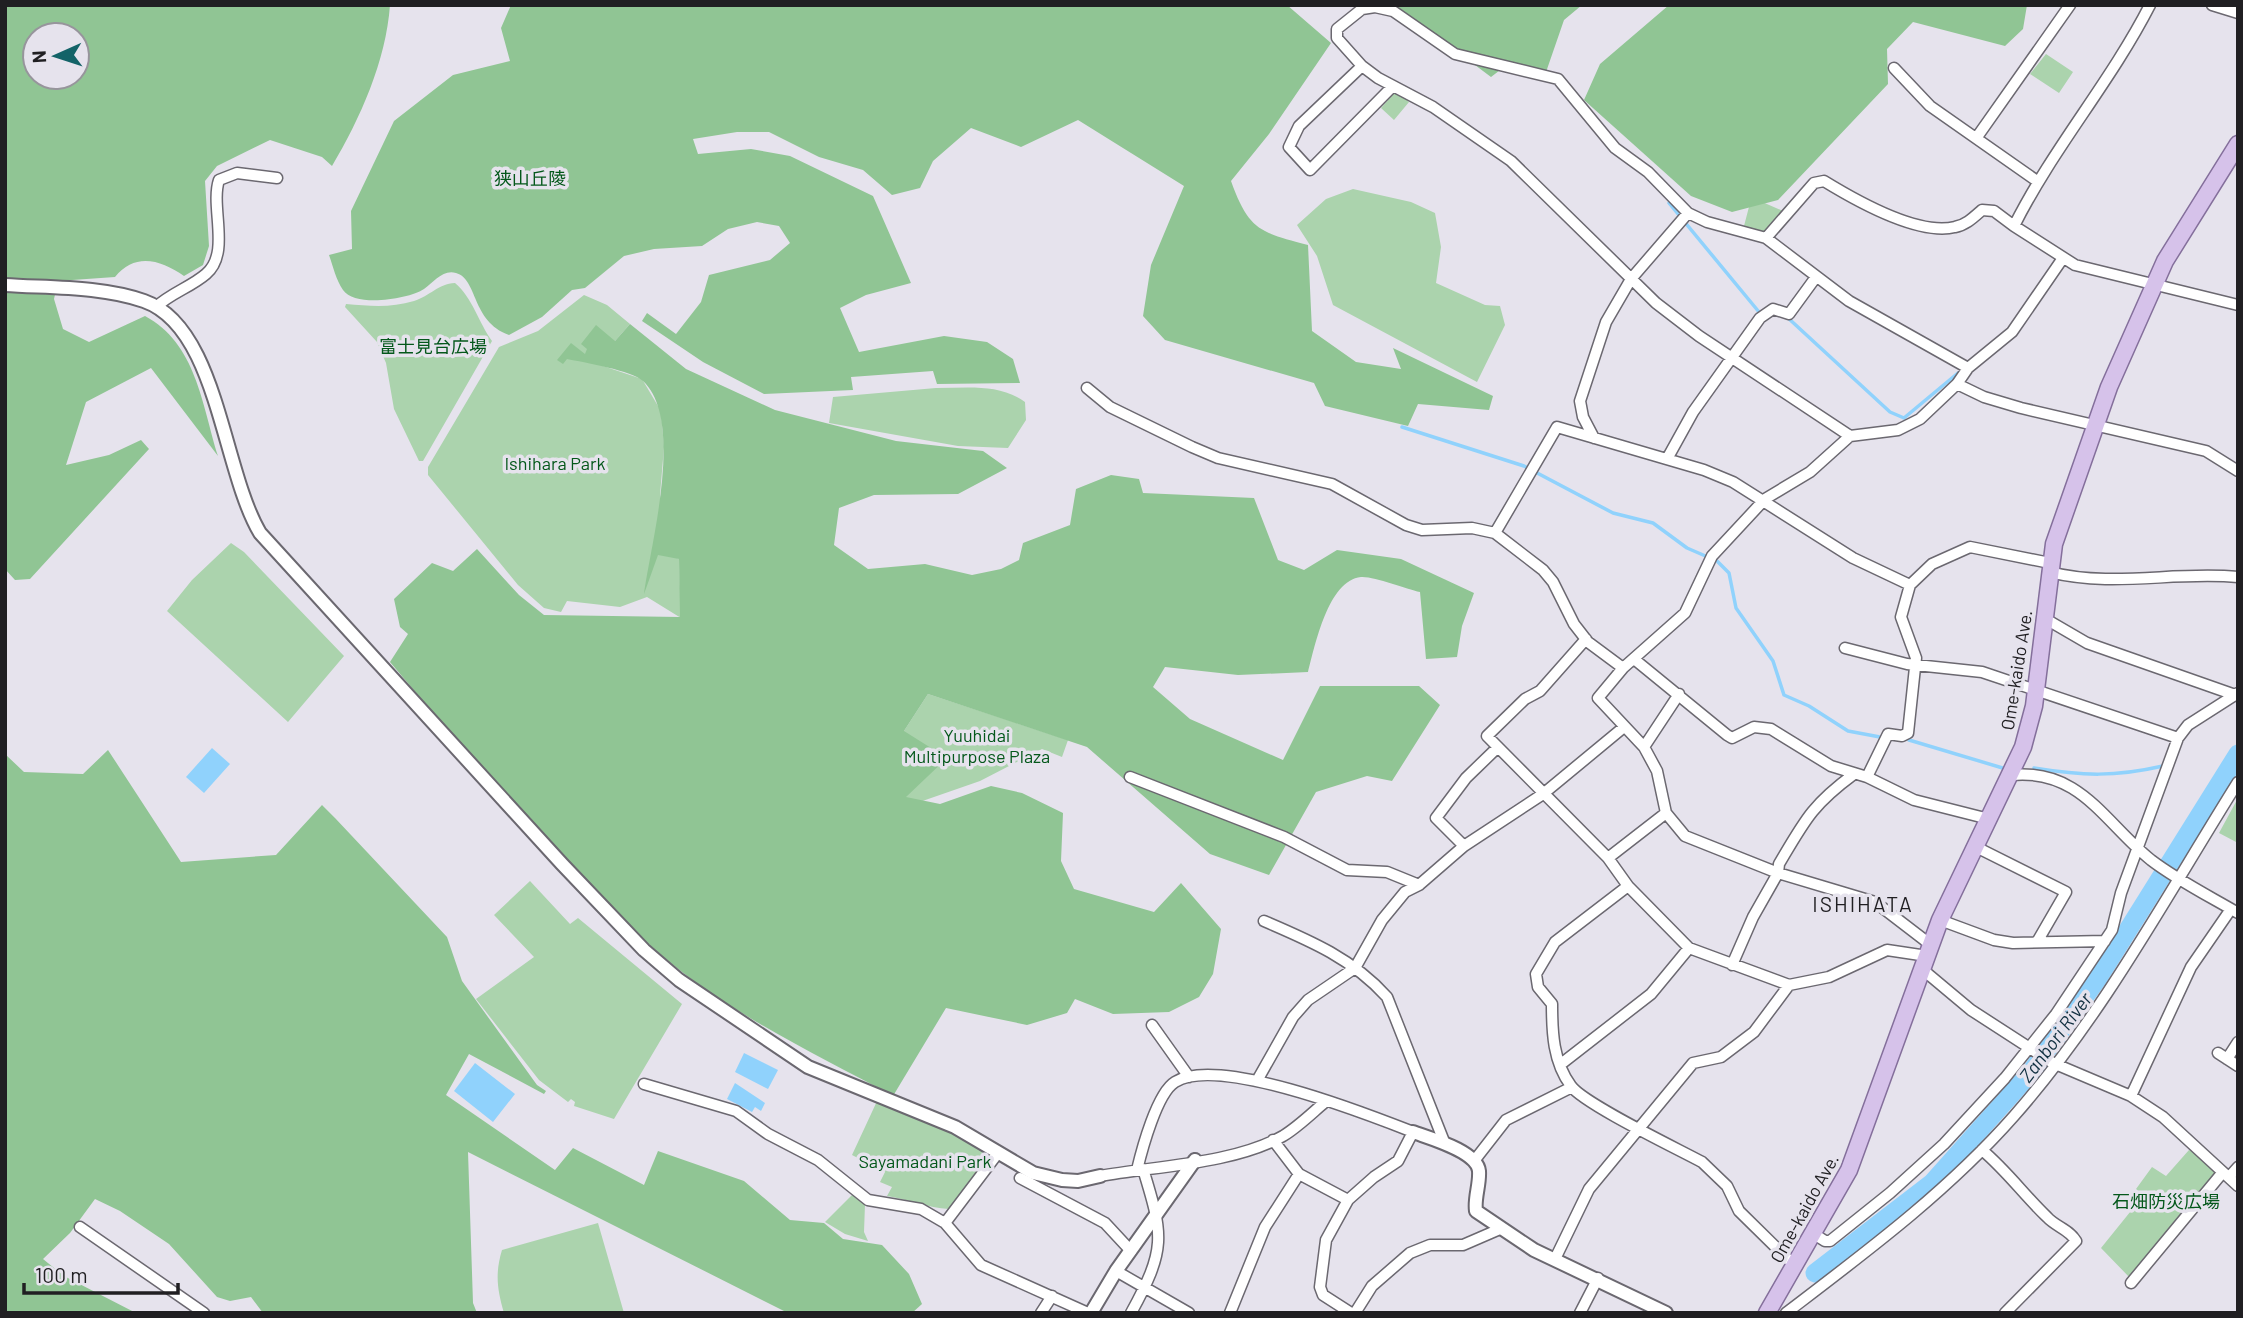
<svg xmlns="http://www.w3.org/2000/svg" width="2243" height="1318" font-family="Barlow,'Noto Sans JP',sans-serif">
<rect width="100%" height="100%" fill="#e6e3ed"/>
<path fill="#abd3ad" d="M2046 54 2073 72 2059 93 2030 74Z
M1397 90 1409 102 1394 120 1381 108Z
M1353 189 1411 202 1435 213 1441 247 1436 283 1485 305 1500 306 1505 325 1477 382 1333 305 1317 256 1297 225 1326 199Z
M1760 201 1783 211 1765 232 1744 226 1750 203Z
M455 283C472 297 479 323 492 341L423 461H419L394 409 386 363 377 342 345 307 346 304C370 306 391 308 414 301 430 296 438 284 455 283Z
M584 295 607 305 630 324 615 341 603 366 642 379 661 411 664 447 660 495 671 555 679 559 681 618 647 597 620 607 567 601 561 612 544 608 518 585 428 475V467L499 347 538 331Z
M936 388C967 388 999 383 1025 402L1026 420 1008 448 958 446 829 423 833 397Z
M231 543 244 552 344 656 288 722 167 611 192 580Z
M928 694 1068 740 1062 757 1042 749 980 781 911 805 905 797 904 731Z
M2238 798V843L2219 833Z
M530 881 570 924 578 918 682 1004 614 1119 574 1106 575 1102 571 1099 568 1102 539 1080 476 999 534 957 494 915Z
M878 1099 954 1129 991 1153 949 1209C928 1208 908 1199 887 1196L892 1187 880 1182 885 1172 852 1155Z
M2189 1150 2204 1158 2219 1173 2131 1279 2101 1248 2143 1196 2136 1189 2152 1167 2166 1176Z
M852 1195 865 1204 864 1232 868 1241 845 1234 825 1222Z
M598 1223 624 1313H504C497 1289 495 1273 502 1250Z"/>
<path fill="#90c594" fill-rule="evenodd" d="M5 5H390C386 61 360 119 332 166L322 157 270 140 217 166 205 181 209 246 203 265 184 276C161 260 135 252 115 277L58 281 54 299 63 329 89 342 145 316C196 343 202 404 218 456L151 368 86 402 66 465 109 455 141 440 149 449 30 579 15 580 5 569ZM35 35H77V77H35Z
M511 5H1287L1331 43 1269 134 1231 181C1249 231 1260 232 1308 245L1312 331 1356 362 1401 369 1393 348 1493 396 1489 410 1418 404 1408 426 1325 406 1314 383 1165 340 1143 316 1151 265 1184 186 1078 120 1021 147 971 128 933 161 920 188 892 195 863 170 819 157 769 132H737L693 139 698 154 751 149 790 156 873 196 911 283 866 295 840 308 859 352 944 336 987 342 1013 359 1020 383 937 384 933 371 851 377 853 390 764 394 703 362 642 321 647 313 676 334 701 302 709 275 770 260 790 243 779 226 757 222 728 229 702 246 654 249 624 256 585 288 572 290 542 317 509 335C471 321 478 279 456 273 443 269 434 282 424 289 409 299 355 308 343 290 336 280 333 266 329 255L352 249 351 211 394 121 453 75 510 61 501 28Z
M1395 5H1582L1564 20 1545 75 1508 64 1491 77Z
M1669 5H2027L2023 29 2005 46 1913 22 1887 49 1888 84 1778 200 1732 212 1691 196 1584 100 1600 64Z
M630 324 686 369 775 410 896 441 983 451 1007 468 958 494 874 495 839 508 834 545 868 569 925 564 972 575 1001 569 1019 560 1023 543 1070 525 1076 489 1111 475 1139 479 1143 493 1254 498 1278 560 1304 570 1337 550 1401 559 1474 593 1462 626 1457 657 1426 659 1420 592C1406 589 1374 576 1361 577 1328 580 1315 646 1308 672L1238 675 1165 667 1153 687 1190 719 1283 760 1320 686H1419L1440 705 1392 781 1367 776 1316 792 1269 875 1210 854 1087 747 928 694 904 731 947 758 906 797 940 804 991 786 1022 793 1063 813 1061 861 1074 889 1154 912 1181 883 1221 929 1213 974 1199 997 1169 1012 1113 1014 1075 999 1067 1013 1027 1025 946 1008 893 1096C821 1057 747 1022 682 972 639 939 603 900 567 861 506 796 447 730 390 662L408 634 400 627 394 599 432 563 453 571 477 549 519 595 544 615 680 617 679 559 658 555 644 594C651 542 685 420 643 381 633 371 583 362 567 359L563 364 557 360 571 343 585 354 587 349 581 344 596 325 615 341Z
M108 750 181 862 276 855 322 805 335 818 447 937 462 981 537 1085 546 1091 544 1094 469 1054 446 1095 555 1170 573 1148 644 1185 658 1151 744 1181 790 1220 824 1223 843 1239 882 1245 909 1274 922 1304 912 1313H788L468 1152 473 1303 477 1313H263L251 1297 230 1301 217 1297 169 1244 120 1211 95 1199 70 1233 43 1259 64 1276 136 1313H5V754L24 772 83 774Z"/>
<path fill="#90d2fc" d="M212 748 230 764 204 793 186 777Z
M744 1053 778 1070 768 1089 735 1072Z
M475 1063 515 1094 493 1122 454 1091Z
M735 1083 765 1103 761 1111 755 1107 752 1112 727 1099Z"/>
<g fill="none" stroke-linecap="round" stroke-linejoin="round">
<path stroke="#90d2fc" stroke-width="3.5" d="M1669 203 1759 312 1763 313
M1787 317 1890 412 1904 418 1958 373
M1402 427 1524 466 1613 513 1653 523 1687 548 1717 561 1729 573 1736 608 1773 661 1784 695 1809 706 1848 731 1880 737
M1909 740 2006 769
M2034 768C2083 776 2115 777 2163 766"/>
<path stroke="#90d2fc" stroke-width="19" d="M1815 1273 1932 1183 2031 1072 2098 978 2238 754"/>
<defs>
<path id="minor" d="M2150 5C2110 83 2053 148 2014 226L2075 265 2238 305
M2212 5 2238 13
M1362 66 1299 126 1289 147 1310 170 1393 86
M1894 68 1930 106 2037 181
M1977 137 2070 5
M1766 238 1814 183 1824 181C1855 200 1918 236 1955 227 1966 225 1974 217 1982 210L1994 211 2014 226
M156 307C171 293 191 287 206 274 231 253 210 207 219 180L237 173 277 178
M1957 384 1984 397 2021 408 2206 451 2238 471
M1087 388 1110 407 1192 447 1218 458 1332 484 1406 525 1422 530 1472 528 1495 533 1543 570 1553 582 1574 624 1588 642 1623 668
M1850 436 1699 336 1656 303 1511 161 1433 107 1378 78 1362 66 1337 38V29L1362 9 1375 7 1393 11 1455 54 1558 79 1615 148 1648 172 1688 213 1707 222 1766 238 1849 301 1968 368
M1594 438 1583 417 1580 401 1606 322 1631 279 1688 213
M1667 459 1693 412 1760 318 1773 309 1789 314 1816 277
M1495 533 1557 427 1704 470 1733 482 1853 558 1910 585
M2049 572C2115 588 2172 571 2238 577
M2044 618 2087 643 2238 696
M1586 639 1540 691 1525 699 1487 736 1608 858 1628 886 1689 948 1789 985 1829 977 1887 950 1927 956
M1845 648 1907 664 1982 672 2178 738
M1634 659 1727 735 1732 738 1754 727 1771 729 1831 766 1867 777 1914 800 1989 819
M1644 747 1679 694
M2011 775C2080 768 2104 822 2151 860 2177 880 2209 896 2238 913
M1130 777 1284 837 1347 870 1387 872 1419 885
M1867 777 1888 734 1902 736 1908 733 1916 658 1901 617 1910 585 1932 564 1970 547 2050 563
M1464 846 1436 818 1466 778 1498 747
M1976 847 2066 892 2037 942
M1608 858 1666 813
M1628 886 1555 942 1536 974 1538 987 1552 1004C1552 1032 1553 1062 1571 1086 1584 1104 1678 1149 1702 1162L1727 1186 1739 1211 1795 1266
M1940 920 1994 940 2013 943 2105 941
M1264 921C1311 941 1353 959 1387 997L1445 1144
M1931 945 1875 902 1778 873 1685 836 1666 813 1657 771 1644 747 1598 698 1623 668 1685 613 1712 556 1765 499 1810 472 1850 436 1898 430 1920 419 1957 384 1968 368 2012 332 2063 258
M1732 965 1753 917 1778 873 1779 864C1805 820 1812 805 1854 774
M1922 969 1971 1010 2053 1063 2131 1096 2163 1117 2238 1186
M1152 1025 1189 1077
M2218 1053 2238 1066
M2227 1059 2238 1042
M1561 1064 1651 994 1689 948
M1258 1079 1293 1017 1308 1000 1355 968 1382 920 1405 892 1419 885 1464 846 1543 794 1624 727
M644 1084 736 1111 768 1134 818 1160 868 1200 921 1209 945 1223 981 1265 1088 1313
M2131 1096 2191 967 2231 909
M1273 1140 1299 1174 1348 1200
M1982 1150C2007 1171 2024 1195 2047 1217 2056 1227 2069 1229 2076 1241L2005 1313
M1474 1161 1506 1120 1572 1087
M1137 1170C1142 1149 1157 1093 1175 1082 1218 1055 1367 1114 1413 1132L1398 1161 1374 1177 1348 1200 1326 1240 1320 1287 1323 1295 1351 1313
M1100 1176C1156 1166 1233 1164 1283 1136 1298 1127 1312 1113 1325 1102
M2229 1177 2238 1167
M1020 1178 1105 1223 1131 1251
M945 1223 998 1153
M80 1227 204 1313
M1814 1234 1825 1241H1830L1890 1193 1944 1144 2005 1078 2056 1014 2112 930 2121 893 2178 738 2188 725 2238 693
M1555 1259 1589 1189 1693 1063 1721 1057 1754 1032 1789 985
M1116 1271 1189 1313
M2131 1283 2223 1172
M1041 1313 1052 1296
M1131 1313C1166 1249 1164 1237 1143 1169
M1230 1313 1265 1227 1299 1174
M1355 1313 1372 1286 1410 1253 1430 1245H1463L1500 1229
M1580 1313 1598 1278
M1786 1313C1866 1252 1947 1192 2014 1116 2103 1015 2167 895 2238 782"/>
<path id="tertiary" d="M5 285C50 288 101 286 144 301 218 327 222 469 260 533L562 864 644 950 679 980 808 1067 955 1127 1033 1173 1062 1180 1078 1181 1100 1176
M1413 1132C1429 1138 1477 1151 1479 1171 1480 1185 1474 1198 1476 1211L1534 1250 1666 1313
M1091 1313 1116 1271 1195 1160"/>
<path id="primary" d="M1767 1313 1849 1170 1940 920 2023 747 2034 706 2054 544 2109 387 2165 261 2238 144"/>
</defs>
<use href="#minor" stroke="#6b6870" stroke-width="13"/>
<use href="#tertiary" stroke="#6b6870" stroke-width="16"/>
<use href="#primary" stroke="#846f9b" stroke-width="19"/>
<use href="#minor" stroke="#fff" stroke-width="10"/>
<use href="#tertiary" stroke="#fff" stroke-width="12"/>
<use href="#primary" stroke="#d6c2ea" stroke-width="16"/>
</g>
<g text-anchor="middle" dominant-baseline="central" stroke-width="7" stroke-linejoin="round" paint-order="stroke">
<g font-size="18" fill="#04581b" stroke="#e6e3ed">
<text x="530" y="178">狭山丘陵</text>
<text x="433" y="346">富士見台広場</text>
<text x="555" y="463">Ishihara Park</text>
<text x="977" y="735">Yuuhidai<tspan x="977" dy="21">Multipurpose Plaza</tspan></text>
<text x="925" y="1161">Sayamadani Park</text>
<text x="2166" y="1201">石畑防災広場</text>
</g>
<g font-size="18" fill="#201f22" stroke="#e6e3ed">
<text transform="translate(2016 670) rotate(-81)">Ome-kaido Ave.</text>
<text transform="translate(1804 1208) rotate(-61)">Ome-kaido Ave.</text>
</g>
<g font-size="19" font-style="italic" fill="#102f40" stroke="#e6e3ed">
<text transform="translate(2055 1037) rotate(-53)">Zanbori River</text>
</g>
<g font-size="21" letter-spacing="2" fill="#201f22" stroke="#e6e3ed">
<text x="1863" y="903">ISHIHATA</text>
</g>
</g>
<rect width="2243" height="1318" fill="none" stroke="#201f22" stroke-width="14"/>
<g transform="translate(56 56) rotate(267)"><circle r="33" fill="#e6e3ed" stroke="#97959c" stroke-width="2"/>
<path d="M0-5L12 26L0 18L-12 26Z" fill="#136368"/>
<text y="-10" font-size="19" font-weight="bold" text-anchor="middle" fill="#201f22">N</text>
</g>
<path d="M24 1283v10h154v-10" fill="none" stroke="#201f22" stroke-width="3.5"/>
<text x="35" y="1283" font-size="21" fill="#201f22" stroke="#e6e3ed" stroke-width="5" paint-order="stroke">100 m</text>
</svg>
